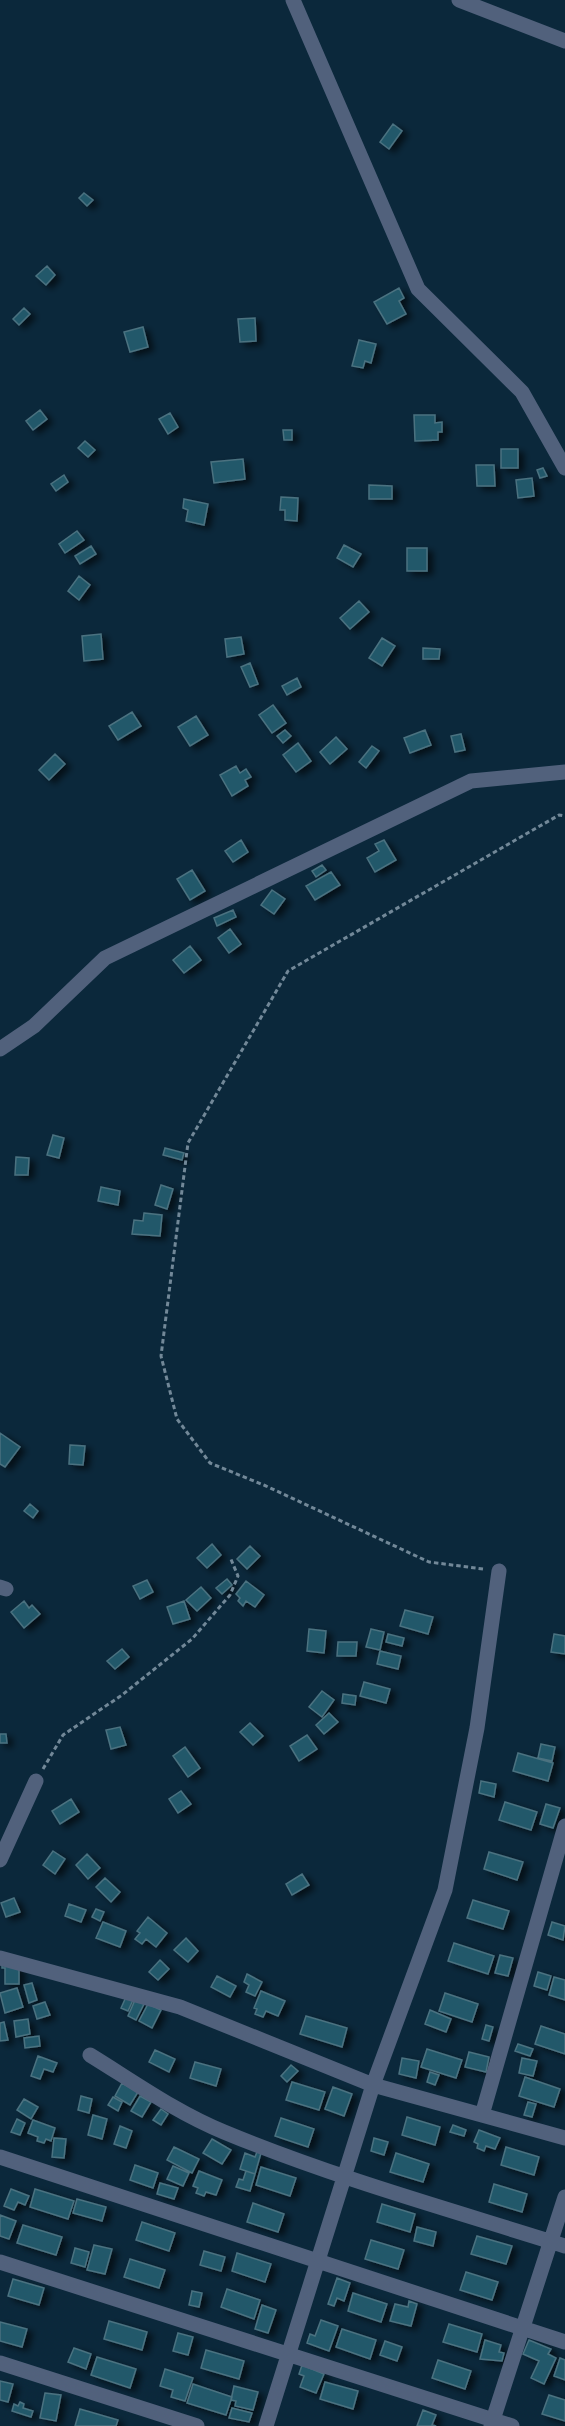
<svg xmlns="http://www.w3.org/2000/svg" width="565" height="2426" font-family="Karla,sans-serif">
<defs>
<filter id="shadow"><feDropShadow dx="5.5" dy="3.5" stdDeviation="3" flood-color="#0009"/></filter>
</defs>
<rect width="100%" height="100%" fill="#0b283b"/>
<path fill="#22596a" stroke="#4b7280" stroke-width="1.5" filter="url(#shadow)" d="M393 124 402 131 389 149 380 142Z
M84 193 93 200 87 206 79 198Z
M47 266 55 275 46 285 36 276Z
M399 288 404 298 399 301 406 314 387 324 374 302Z
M24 308 30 314 19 325 13 319Z
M255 318 256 341 240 342 238 319Z
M143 327 148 347 130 352 124 332Z
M359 340 376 344 371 363 365 361 363 368 352 366Z
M40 410 47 419 33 430 26 421Z
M170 413 178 427 168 434 159 419Z
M414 415H435V423L442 422V432H438V440L415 441Z
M283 430H292V440H284Z
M85 441 95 450 88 457 78 448Z
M501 449H518V468H501Z
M243 459 245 479 214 483 211 462Z
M476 465H494L495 486H477Z
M543 468 547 476 540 478 537 470Z
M64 475 68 482 56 491 51 484Z
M532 478 534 496 518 498 516 480Z
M369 485 392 486V499H369Z
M281 497 298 498 297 521 285 520V510H280Z
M184 499 208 504 204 525 186 521 188 510 183 508Z
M77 531 84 540 65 553 59 544Z
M344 545 361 554 353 567 337 558Z
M91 546 96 554 80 564 75 556Z
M407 548H427V571H407Z
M79 576 90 585 79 600 68 591Z
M359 601 369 612 350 629 340 618Z
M101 634 103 659 84 661 82 636Z
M241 637 244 654 227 657 225 639Z
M382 638 395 646 382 666 369 658Z
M423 648 440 649 439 659H423Z
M250 663 258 684 250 687 241 667Z
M297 678 301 687 287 695 282 686Z
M273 705 286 723 272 733 259 715Z
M132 712 141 726 118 740 109 726Z
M196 716 208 735 190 746 178 727Z
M285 730 291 736 283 743 277 736Z
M425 730 431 745 410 753 404 738Z
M461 734 465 750 455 752 451 736Z
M336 737 347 749 330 764 320 752Z
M298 743 311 761 296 772 283 755Z
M372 746 379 751 366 768 359 762Z
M55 754 65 764 49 780 39 770Z
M236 766 240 773 246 769 251 777 245 780 248 786 232 796 220 775Z
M241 840 248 852 233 862 225 851Z
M384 840 396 860 375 872 367 858 379 851 375 844Z
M322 865 326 870 316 877 312 871Z
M192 870 205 891 190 900 177 879Z
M331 872 340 885 315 900 306 886Z
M272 890 285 899 274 914 261 905Z
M233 910 236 917 217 926 214 918Z
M230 929 241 944 229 953 218 938Z
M190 946 201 960 184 973 173 960Z
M53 1135 64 1138 59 1158 47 1155Z
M165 1148 184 1153 182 1160 163 1155Z
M16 1157 29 1158 28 1175H15Z
M161 1185 173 1189 167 1209 155 1205Z
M101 1187 120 1191 118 1205 98 1201Z
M144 1213 162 1215 160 1236 132 1234 134 1220 143 1221Z
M0 1433 20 1447 5 1467 0 1464Z
M70 1445 85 1446 83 1465 69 1464Z
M30 1504 38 1511 33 1518 24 1511Z
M212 1544 221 1555 207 1568 197 1558Z
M250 1546 260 1556 247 1569 237 1559Z
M227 1579 232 1585 222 1594 216 1588Z
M147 1580 153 1592 140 1599 133 1586Z
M246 1581 264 1595 255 1607 246 1601 243 1606 238 1601 240 1598 236 1594Z
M201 1587 211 1598 197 1611 186 1600Z
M24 1601 29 1608 32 1605 40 1614 24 1628 11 1612Z
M184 1601 190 1619 173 1624 167 1607Z
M405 1610 433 1617 428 1634 400 1626Z
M309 1629 326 1631 324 1653 307 1651Z
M371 1629 384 1632 380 1650 366 1647Z
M388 1634 404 1638 402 1646 386 1642Z
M554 1634 565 1636V1654L551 1652Z
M338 1642H357L356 1656H337Z
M122 1649 129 1657 115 1669 107 1661Z
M380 1651 401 1656 398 1669 377 1664Z
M364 1682 390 1689 386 1703 360 1696Z
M322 1691 334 1700 322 1717 309 1707Z
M343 1694 356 1696 355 1705 342 1703Z
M329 1713 338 1722 324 1734 316 1725Z
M250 1723 263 1736 253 1745 240 1732Z
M120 1727 126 1745 111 1749 106 1730Z
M0 1734H6L7 1743H0Z
M307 1735 317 1749 299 1761 290 1746Z
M541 1744 555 1747 552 1761 538 1758Z
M185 1747 200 1768 188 1777 173 1756Z
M518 1753 553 1763 548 1781 513 1771Z
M481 1781 496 1784 494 1797 479 1793Z
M181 1791 191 1804 178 1813 169 1799Z
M71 1799 79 1812 60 1824 52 1811Z
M505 1802 537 1812 531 1830 499 1820Z
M546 1804 560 1808 553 1828 540 1824Z
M53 1851 65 1859 55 1874 43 1865Z
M489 1852 523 1862 517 1880 484 1869Z
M87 1854 100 1868 88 1879 76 1865Z
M302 1874 309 1885 292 1895 286 1884Z
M105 1878 120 1892 111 1902 96 1887Z
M14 1898 20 1912 6 1917 1 1903Z
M473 1900 509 1911 503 1929 467 1918Z
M69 1904 86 1910 81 1922 65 1916Z
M96 1909 104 1912 100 1921 92 1917Z
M148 1917 167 1933 156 1947 146 1939 142 1944 135 1939 140 1933 137 1931Z
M103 1922 126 1931 120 1947 96 1938Z
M552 1922 565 1926 563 1940 548 1935Z
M186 1938 198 1951 188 1962 174 1950Z
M454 1943 494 1956 488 1974 448 1961Z
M500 1955 513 1958 508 1976 495 1973Z
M160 1960 169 1969 158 1980 149 1972Z
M2 1963 19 1967V1984H5V1968H2Z
M538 1972 551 1976 547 1990 534 1986Z
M247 1974 262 1982 255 1996 246 1992 249 1985 244 1982Z
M217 1976 236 1986 230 1997 211 1987Z
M554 1977 565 1980V2000L549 1995Z
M32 1983 37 2000 29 2003 24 1985Z
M17 1988 23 2007 5 2013 0 1993Z
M261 1991 285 2001 278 2016 266 2011 263 2017 255 2014 257 2009 254 2008Z
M445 1993 478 2004 472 2022 439 2011Z
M126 1997 133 2000 128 2011 121 2008Z
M135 2000 144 2004 136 2020 128 2016Z
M45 2002 50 2015 37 2019 33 2006Z
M148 2004 161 2010 152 2028 139 2021Z
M430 2010 451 2019 446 2032 425 2024Z
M306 2016 347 2028 342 2047 300 2034Z
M28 2019 30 2034 16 2037 14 2021Z
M4 2022 8 2040 0 2041V2023Z
M486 2025 493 2027 489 2041 482 2039Z
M541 2026 565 2034V2054L535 2044Z
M39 2036 40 2046 25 2048 24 2038Z
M518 2044 533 2049 530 2056 515 2051Z
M427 2049 462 2060 456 2078 421 2067Z
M155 2050 175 2059 169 2072 149 2062Z
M469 2052 489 2057 486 2072 465 2067Z
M38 2056 57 2063 53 2072 44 2069 40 2079 31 2076Z
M402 2058 419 2061 416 2078 399 2074Z
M522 2058 537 2061 533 2076 519 2073Z
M195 2062 221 2069 216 2086 190 2078Z
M291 2065 298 2071 287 2082 281 2076Z
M430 2072 439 2075 435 2085 427 2082Z
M525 2077 560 2089 554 2107 519 2096Z
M292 2082 325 2092 319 2110 286 2100Z
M122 2083 138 2092 130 2105 115 2096Z
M333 2087 352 2094 344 2116 325 2109Z
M81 2096 92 2099 89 2113 78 2110Z
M140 2096 151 2102 142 2117 131 2111Z
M113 2097 122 2102 118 2111 108 2105Z
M24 2099 38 2107 31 2119 17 2110Z
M528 2102 536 2104 532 2117 524 2115Z
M161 2109 168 2114 161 2125 153 2120Z
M93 2115 107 2119 102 2139 88 2135Z
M407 2117 440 2127 435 2145 402 2135Z
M281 2118 314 2129 308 2147 275 2136Z
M17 2119 25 2123 20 2135 11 2132Z
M33 2120 55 2128 51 2141 46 2139 44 2143 37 2141 38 2137 28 2133Z
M453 2125 466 2130 464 2136 450 2132Z
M120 2126 132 2131 126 2148 114 2144Z
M479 2130 500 2138 495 2149 486 2146 484 2151 477 2148 478 2144 474 2142Z
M54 2138 66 2139 64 2158 52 2157Z
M374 2138 388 2142 384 2155 371 2151Z
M212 2139 231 2150 222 2164 203 2153Z
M174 2147 199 2159 192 2173 167 2160Z
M506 2147 539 2157 534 2175 501 2165Z
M257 2152 261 2153 255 2174 240 2169 245 2153 255 2157Z
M396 2153 429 2164 423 2182 390 2172Z
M135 2165 158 2173 153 2188 130 2180Z
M173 2166 189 2173 183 2186 167 2179Z
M261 2167 296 2178 290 2196 256 2185Z
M199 2171 222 2180 216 2195 206 2192 204 2196 196 2193 198 2188 193 2186Z
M246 2171 255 2174 250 2191 236 2187 239 2179 243 2180Z
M160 2183 178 2188 174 2199 157 2194Z
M494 2184 527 2194 522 2212 489 2202Z
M11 2189 29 2196 25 2205 18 2202 14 2210 4 2206Z
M35 2189 74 2201 68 2219 30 2207Z
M77 2199 106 2207 102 2221 73 2213Z
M253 2203 284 2214 278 2232 247 2222Z
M382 2204 415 2214 410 2232 377 2222Z
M0 2215 16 2221 9 2239 0 2236Z
M142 2222 175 2233 169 2251 136 2240Z
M23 2225 62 2237 56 2255 17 2243Z
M417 2227 436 2232 433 2246 414 2241Z
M477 2236 512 2246 506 2264 471 2254Z
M371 2240 404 2250 398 2269 365 2259Z
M94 2245 112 2249 105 2274 87 2270Z
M75 2248 89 2252 85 2267 71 2263Z
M204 2251 225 2257 221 2271 200 2265Z
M237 2253 271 2264 265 2282 232 2271Z
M130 2259 165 2270 159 2288 124 2277Z
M466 2272 498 2282 492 2300 460 2290Z
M337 2278 350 2283 344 2301 337 2298 334 2306 328 2304Z
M13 2279 44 2288 39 2305 8 2296Z
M227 2289 260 2300 254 2319 221 2307Z
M192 2291 202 2293 199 2307 189 2305Z
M353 2293 387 2304 381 2322 348 2311Z
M409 2301 417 2304 411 2326 390 2321 395 2304 408 2307Z
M262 2305 276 2310 268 2333 255 2329Z
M321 2320 338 2326 329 2351 307 2343 310 2334 315 2336Z
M109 2321 147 2332 142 2350 104 2339Z
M0 2322 27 2329 22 2347 0 2341Z
M449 2324 482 2334 477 2352 443 2342Z
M342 2329 376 2340 370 2359 336 2347Z
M178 2333 193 2337 188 2355 173 2351Z
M485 2340 501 2345 499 2352 504 2353 502 2361 480 2359Z
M529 2340 551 2349 548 2354 556 2358 544 2384 531 2378 539 2361 523 2354Z
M385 2341 402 2347 397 2361 380 2355Z
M74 2348 91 2354 86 2369 68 2362Z
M206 2350 244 2361 239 2379 201 2368Z
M97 2357 136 2369 130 2388 91 2375Z
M560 2358 565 2360V2380L554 2376Z
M438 2360 471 2371 465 2389 432 2378Z
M302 2365 324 2374 316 2393 300 2387 304 2376 299 2374Z
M165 2369 193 2378 185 2401 171 2397 173 2390 160 2386Z
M0 2381 13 2384 8 2402 0 2400Z
M325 2382 358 2391 353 2409 320 2399Z
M193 2384 232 2397 226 2415 187 2403Z
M234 2386 258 2392 253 2410 235 2406 236 2401 231 2400Z
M45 2393 61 2395 56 2421 40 2418Z
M549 2395 565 2400V2421L542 2414Z
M20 2402 24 2404 23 2408 33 2411 31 2417 12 2411 14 2404 18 2406Z
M232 2408 252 2413 249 2422 229 2418Z
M80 2409 118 2420 116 2426H75Z
M423 2410 436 2415 432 2425 436 2426H417Z"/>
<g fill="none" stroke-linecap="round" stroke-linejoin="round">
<path stroke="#728898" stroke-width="3" stroke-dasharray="4.5 3" stroke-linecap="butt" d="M483 1569 429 1562 266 1486 210 1463 177 1419 161 1356 188 1143 288 971 559 815 565 816
M43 1769 63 1735 122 1695 192 1639 230 1595 238 1576 230 1557"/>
<path stroke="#51617c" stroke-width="15" d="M293 0 418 289 522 392 565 468
M459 0 565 41
M0 1049 34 1026 105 958 471 781 565 772
M0 1587 6 1589
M0 1860 36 1781
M0 1958 180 2007 373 2085 565 2138
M90 2055C134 2082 177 2113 224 2132 335 2178 451 2210 565 2246
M482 2115 565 1826
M0 2157 565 2342
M0 2262 512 2426
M0 2363 197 2426
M266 2426 373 2085 445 1890 477 1728 499 1571
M491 2426 565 2197"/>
</g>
</svg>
